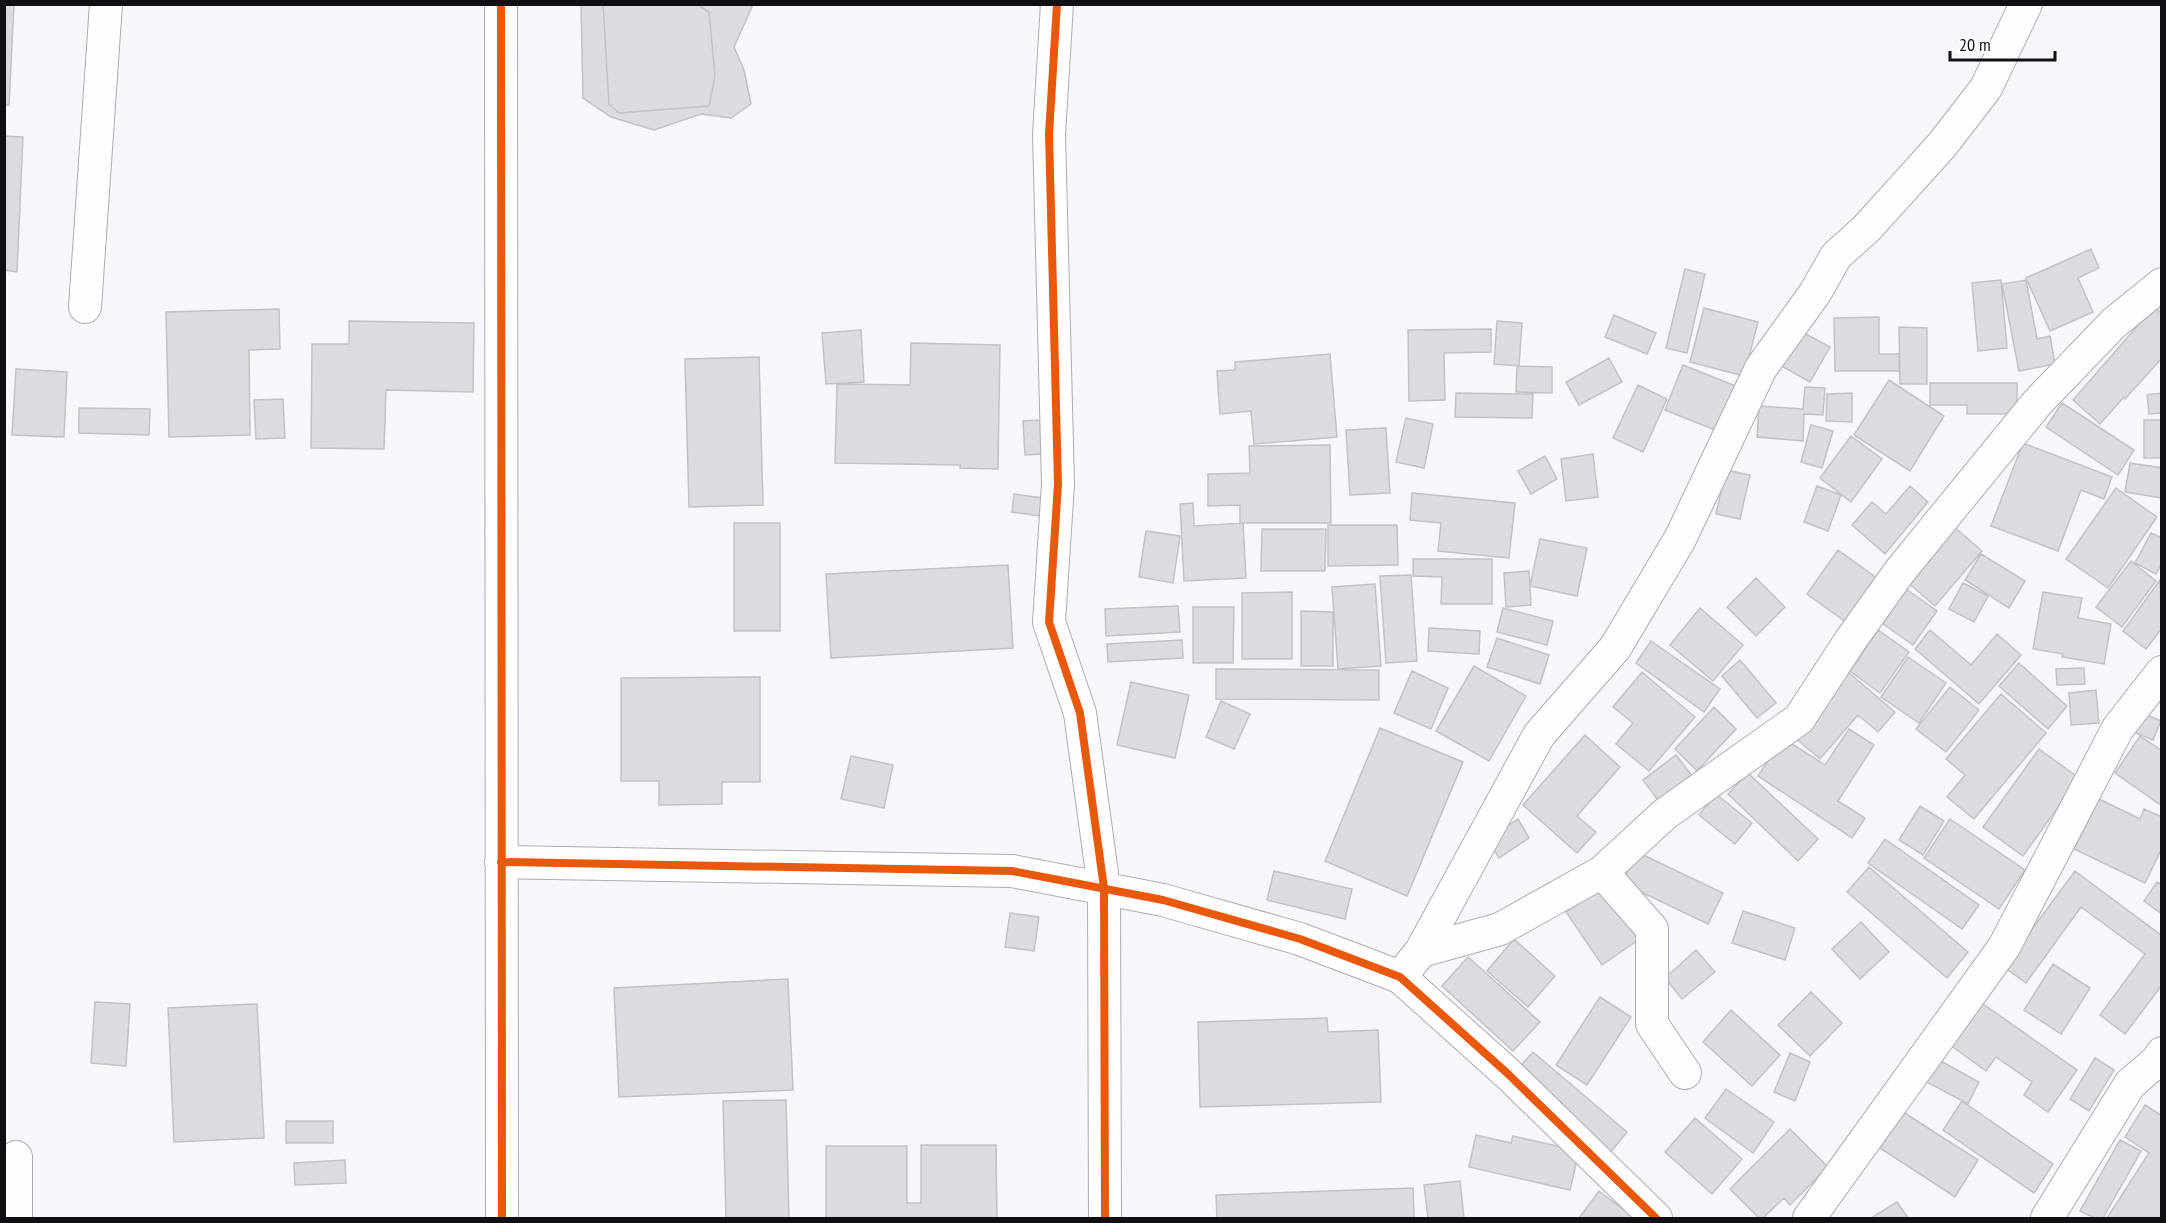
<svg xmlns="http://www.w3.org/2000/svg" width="2166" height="1223" font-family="'PT Sans Narrow',sans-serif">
<rect width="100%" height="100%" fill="#f7f6fc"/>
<path fill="#dcdbe0" stroke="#c2c2c6" stroke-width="1.5" d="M4 4H14L9 105H4Z
M581 4H749L752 7 734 47 744 70 751 104 731 118 701 114 654 130 611 117 583 98Z
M603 4H701V7L709 12 715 76 709 106 619 113 609 104Z
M4 136 23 137 17 272 4 270Z
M2091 249 2099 268 2078 278 2093 312 2050 331 2026 278Z
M1685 269 1705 274 1687 353 1666 348Z
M2001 280 2007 348 1978 351 1972 283Z
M2026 280 2037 339 2050 336 2055 364 2019 371 2002 284Z
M2154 307 2162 313V358L2125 399 2124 397 2100 424 2073 400Z
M1704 308 1758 322 1744 376 1690 362Z
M279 309 280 349 249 350 250 435 169 437 166 312Z
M1614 315 1656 333 1647 354 1605 337Z
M1879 317V354H1899V371H1835L1834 318Z
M349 321 474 323 473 392 386 390 384 449 311 448 312 344H349Z
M1497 321 1522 323 1519 366 1494 364Z
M1899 327 1927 328V384H1900Z
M1795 328 1830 347 1810 382 1776 363Z
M1491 329V352L1444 353 1445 400 1409 401 1408 330Z
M861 330 864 382 826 384 822 333Z
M911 343 1000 345 998 469 960 468V465L835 463 837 384 910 385Z
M1330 354 1337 437 1254 444 1251 411 1220 414 1217 371 1235 370V362Z
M759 357 763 505 689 507 685 359Z
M1609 358 1622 382 1579 405 1566 382Z
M1683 365 1738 387 1720 432 1665 410Z
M1517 366 1552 367V393L1516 392Z
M16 369 67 372 64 437 12 435Z
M1889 380 1944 416 1910 471 1854 435Z
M1930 383H2017V414H1967V405H1930Z
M1638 385 1667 399 1643 452 1613 438Z
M1805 387 1825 388 1823 415 1804 414 1803 441 1757 437 1759 406 1803 409Z
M1456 393 1533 394 1532 418 1455 417Z
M1852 393V422L1826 421 1827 394Z
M2162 393V413L2149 414 2147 395Z
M283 399 285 438 256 439 254 400Z
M2062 403 2134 450 2118 475 2046 427Z
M79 408 150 409 149 435 79 433Z
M1406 418 1433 424 1424 468 1396 462Z
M1041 420 1044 454 1025 455 1023 421Z
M2144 420H2162V458H2144Z
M1811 425 1833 431 1822 468 1801 462Z
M1386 428 1390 493 1350 495 1346 430Z
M1851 436 1882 459 1851 502 1820 478Z
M2023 443 2112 477 2104 499 2081 490 2058 551 1991 526Z
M1330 445 1331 523H1240V505L1208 506V474L1250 473 1249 446Z
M1593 454 1598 497 1566 501 1561 459Z
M1545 456 1557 479 1531 494 1518 471Z
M2130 463 2162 468V498L2125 492Z
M1726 470 1750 475 1740 519 1716 514Z
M1817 486 1841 495 1828 531 1804 522Z
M1910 486 1928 502 1885 554 1852 525 1872 502 1886 514Z
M2116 488 2157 517 2108 588 2066 559Z
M1412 493 1515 503 1509 558 1438 551 1441 523 1410 520Z
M1014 494 1042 498 1039 516 1012 512Z
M1193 503 1194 526 1243 523 1246 578 1184 581 1180 504Z
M734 523H780V631H734Z
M1328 525H1397L1398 565 1328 566Z
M1953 526 1982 551 1935 606 1906 581Z
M1262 529H1326L1325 571H1261Z
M1146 531 1180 536 1173 583 1139 577Z
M2151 533 2162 538V563L2156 574 2135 563Z
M1540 539 1587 548 1577 596 1530 586Z
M1838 550 1881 581 1850 625 1807 594Z
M1981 554 2025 581 2009 608 1965 580Z
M1413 559H1492V604H1441L1442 577 1413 576Z
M2131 561 2156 581 2122 627 2096 607Z
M1008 565 1013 648 831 658 826 574Z
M1529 571 1531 605 1506 607 1504 573Z
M1411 575 1417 661 1386 663 1380 576Z
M1756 578 1785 607 1756 636 1727 607Z
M2160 580 2162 628 2146 649 2123 631Z
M1963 583 1988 596 1974 622 1949 609Z
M1375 584 1381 666 1338 669 1332 587Z
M1906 589 1937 611 1913 645 1882 623Z
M1292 592V659H1242V593Z
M2043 592 2082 598 2078 618 2111 624 2104 664 2062 657 2063 654 2033 649Z
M1178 606 1180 632 1106 636 1105 609Z
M1193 607H1234L1233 663H1193Z
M1503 608 1553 621 1547 645 1497 632Z
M1700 608 1743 645 1713 681 1670 645Z
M1301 611 1333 612V666H1301Z
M1429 628 1480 631 1479 654 1428 651Z
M1878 630 1909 652 1880 693 1850 671Z
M1930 630 1971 665 1997 634 2021 655 1979 704 1915 649Z
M1497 638 1549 655 1540 684 1487 667Z
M1182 640 1183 658 1108 662 1107 644Z
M1651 641 1720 689 1704 712 1636 663Z
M1908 657 1946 683 1919 723 1881 697Z
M1740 660 1776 703 1757 718 1722 676Z
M2019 663 2067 706 2048 729 1999 686Z
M1474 666 1526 696 1489 761 1436 731Z
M2084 668 2085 684 2057 685 2056 669Z
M1216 669 1379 670V700L1216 699Z
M1412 671 1448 688 1431 729 1394 713Z
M1642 672 1695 717 1649 771 1616 744 1633 723 1613 707Z
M1848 672 1895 712 1878 732 1858 715 1820 759 1793 736Z
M760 677V782H722V804L659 805V781H621V678Z
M1131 682 1189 695 1175 758 1117 745Z
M1950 687 1979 710 1946 752 1916 729Z
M2096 690 2099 723 2071 725 2069 693Z
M2001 694 2046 733 1974 819 1947 797 1965 775 1946 759Z
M1221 701 1250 714 1234 749 1206 737Z
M1714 707 1736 729 1697 771 1675 749Z
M2142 713 2161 721 2153 740 2134 732Z
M1380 728 1463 762 1407 896 1325 861Z
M1849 729 1874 745 1838 801 1865 818 1852 838 1758 776 1783 738 1825 765Z
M1585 735 1620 767 1577 816 1596 832 1577 853 1523 805Z
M2140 736 2162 751V806L2115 773Z
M2039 749 2079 778 2023 856 1983 827Z
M1676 755 1696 781 1662 806 1643 780Z
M851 756 893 765 884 808 841 799Z
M1748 773 1818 839 1798 861 1728 794Z
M1716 794 1752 823 1735 844 1699 815Z
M2099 799 2140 819 2144 809 2162 817V848L2145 883 2074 849Z
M1920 806 1944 821 1923 855 1899 840Z
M1518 819 1529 838 1499 858 1487 839Z
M1950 819 2025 870 1999 909 1924 858Z
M1885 839 1979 905 1962 929 1868 863Z
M1637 852 1723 893 1708 924 1622 883Z
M1869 867 1968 952 1947 978 1847 892Z
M1274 871 1352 889 1345 919 1267 900Z
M2075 871 2162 936V985L2125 1034 2100 1015 2145 954 2081 907 2026 983 2004 967Z
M1608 882 1645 935 1602 965 1566 912Z
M2157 882 2162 885V914L2144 901Z
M1743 911 1795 928 1785 960 1732 943Z
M1010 913 1039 917 1034 951 1005 947Z
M1861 922 1889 952 1860 979 1832 949Z
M1514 939 1555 976 1528 1007 1487 971Z
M1696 950 1715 972 1682 999 1665 978Z
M1468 957 1540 1022 1513 1051 1442 986Z
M2053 964 2090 988 2061 1034 2024 1010Z
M788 979 793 1090 619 1097 614 988Z
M1811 992 1842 1023 1810 1056 1778 1025Z
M1600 997 1631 1017 1587 1085 1556 1065Z
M1976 999 2077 1070 2048 1112 2024 1095 2032 1082 1996 1057 1986 1071 1946 1042Z
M95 1002 130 1004 126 1066 91 1063Z
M257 1004 264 1138 174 1142 168 1008Z
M1731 1010 1780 1055 1752 1086 1703 1042Z
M1327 1018 1328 1032 1378 1030 1381 1102 1200 1107 1198 1022Z
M1533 1052 1627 1132 1610 1153 1515 1072Z
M1790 1053 1810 1062 1795 1101 1774 1092Z
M2095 1058 2114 1070 2089 1111 2070 1099Z
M1937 1059 1979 1082 1968 1104 1925 1081Z
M1726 1089 1774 1122 1753 1153 1705 1118Z
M786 1100 789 1218H726L723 1101Z
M1962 1101 2053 1164 2034 1193 1943 1130Z
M2145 1105 2162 1116V1218H2107L2149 1153 2125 1137Z
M1903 1112 1978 1160 1955 1197 1880 1148Z
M1695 1118 1742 1159 1712 1194 1665 1152Z
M286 1121H333V1143H286Z
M1790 1129 1828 1167 1790 1205 1784 1198 1763 1218H1759L1730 1189Z
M1476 1135 1511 1143 1513 1136 1579 1151 1570 1190 1469 1167Z
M2120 1140 2141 1151 2103 1218H2095L2080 1211Z
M921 1145H996L997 1218H826V1146H907V1203H921Z
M345 1160 346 1183 295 1185 294 1163Z
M1460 1181 1464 1218H1428L1424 1185Z
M1413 1188 1414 1218H1217L1216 1195Z
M1599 1191 1635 1218H1579Z
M1897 1202 1908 1218H1871Z"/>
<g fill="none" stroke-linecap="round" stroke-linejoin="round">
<defs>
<path id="minor" d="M501 4 502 1218
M1057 4 1049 134 1058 484 1049 622 1080 713 1104 888 1105 1218
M85 307 106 4
M501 862 1012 871 1163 900 1300 939 1400 977 1507 1073 1656 1218
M1602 872 1652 929V1024L1685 1073
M1421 951 1500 929 1602 872 1665 814 1799 719 1850 641 1900 571 2037 403 2114 323 2162 284
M1400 977 1421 951 1539 735 1615 648 1680 539 1761 368 1815 293 1836 256 1867 228 1942 145 1986 88 2026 4
M16 1218V1157
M1809 1218 2004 947 2118 728 2162 672
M2047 1218 2130 1084 2157 1061 2162 1053"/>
</defs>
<use href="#minor" stroke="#adacb1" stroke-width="34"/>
<use href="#minor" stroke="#fefeff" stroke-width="32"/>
<defs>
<path id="cycleway" d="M501 4 502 1218
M1057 4 1049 134 1058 484 1049 622 1080 713 1104 888 1105 1218
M501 862 1012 871 1163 900 1300 939 1400 977 1507 1073 1656 1218"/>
</defs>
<use href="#cycleway" stroke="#fff" stroke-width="11"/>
<use href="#cycleway" stroke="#e8590c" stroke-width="8"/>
</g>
<rect width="2166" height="1223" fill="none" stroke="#100f13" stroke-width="12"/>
<path d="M1950 51v9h105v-9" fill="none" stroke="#100f13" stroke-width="3"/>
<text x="1959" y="51" font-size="18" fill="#100f13" stroke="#ffffff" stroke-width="4.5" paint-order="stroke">20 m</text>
</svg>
